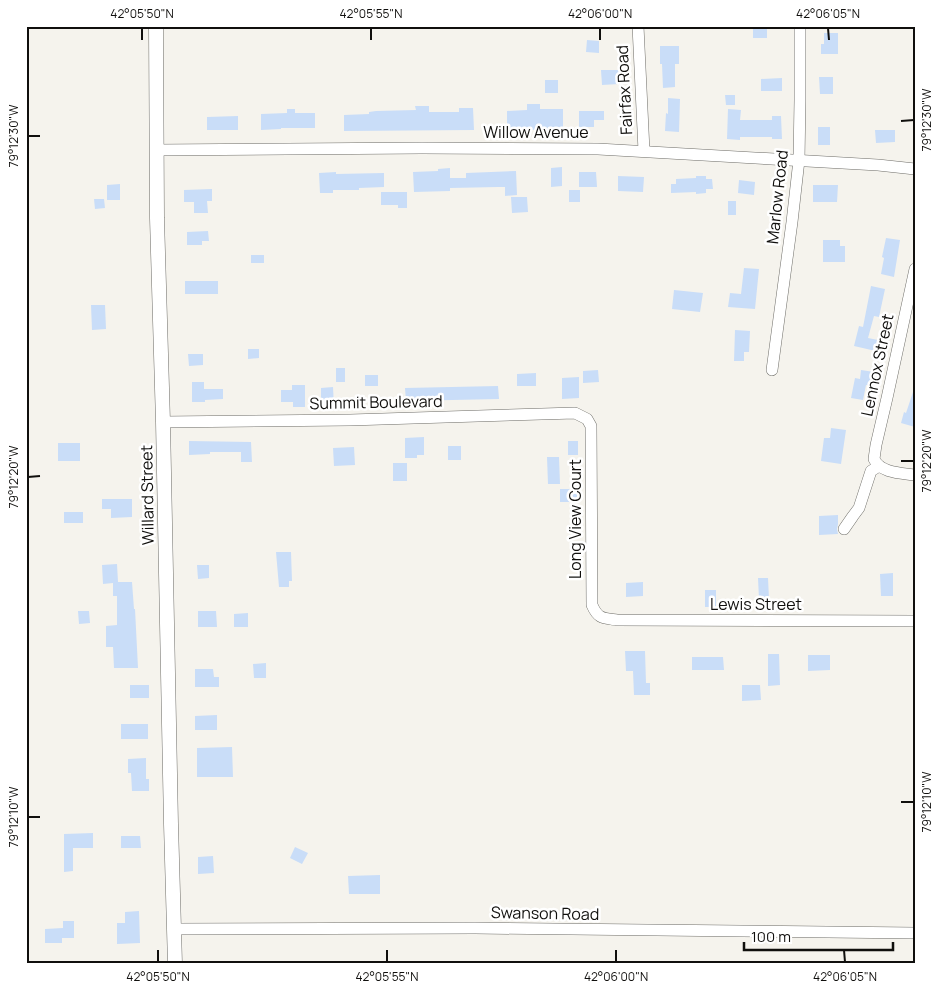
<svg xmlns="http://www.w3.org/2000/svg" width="941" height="990" font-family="Manrope,sans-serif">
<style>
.building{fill:#c9ddf8}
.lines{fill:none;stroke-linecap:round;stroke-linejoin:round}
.minor-casing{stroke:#6e6d68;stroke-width:12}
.tertiary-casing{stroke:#6e6d68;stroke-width:15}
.minor{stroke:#fff;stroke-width:11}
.tertiary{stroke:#fff;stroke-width:14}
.ticks{fill:none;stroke:#100f0d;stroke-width:2}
.labels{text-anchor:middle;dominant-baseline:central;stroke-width:5;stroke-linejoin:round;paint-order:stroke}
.street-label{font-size:16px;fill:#100f0d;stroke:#fff}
.neatline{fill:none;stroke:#100f0d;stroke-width:2}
.ticks-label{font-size:12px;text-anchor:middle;fill:#100f0d}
</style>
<rect width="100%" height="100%" fill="#f5f3ed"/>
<!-- building -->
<g class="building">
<rect x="753" y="26" width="14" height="12"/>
<polygon points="824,33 838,33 838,54 821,54 821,44 824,44"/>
<polygon points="587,40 599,41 599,53 586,52"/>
<polygon points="660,46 679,46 679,64 675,64 675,87 663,88 662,64 660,64"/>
<polygon points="601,70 619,70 619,84 602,85"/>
<polygon points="819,77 833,77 833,94 820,94"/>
<polygon points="782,78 782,91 761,91 761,79"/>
<rect x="545" y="80" width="13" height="13"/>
<polygon points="725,95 735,95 735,105 726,105"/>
<polygon points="668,98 680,99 679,132 665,131 666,113 668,114"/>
<polygon points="527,104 540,104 540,109 563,109 563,129 527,130 527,129 507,130 507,111 527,110"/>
<polygon points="415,106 429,106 429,112 459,112 459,108 473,108 474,130 344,131 344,115 369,114 369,112 376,111 416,110"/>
<polygon points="287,109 295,109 295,113 315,113 315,128 281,128 281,129 261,130 261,114 287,113"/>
<polygon points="728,109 741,110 740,120 772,120 772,116 781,116 782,139 772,139 772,137 740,137 740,140 727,139"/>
<polygon points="579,111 604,111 604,120 594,120 594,127 579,127"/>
<polygon points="238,116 238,130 207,130 207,117"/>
<rect x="818" y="127" width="12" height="18"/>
<polygon points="875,130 895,130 895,142 876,143"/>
<polygon points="562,167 562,186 551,187 551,168"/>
<polygon points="450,168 450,178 466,178 466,173 516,171 517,195 505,196 505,187 498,187 450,188 450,191 414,192 413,172 438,171 438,169"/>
<polygon points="336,172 336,174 384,173 384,187 359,188 359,190 333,190 333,193 320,193 319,173"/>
<polygon points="579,172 596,172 597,187 579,187"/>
<polygon points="618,176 644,177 643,192 618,191"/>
<polygon points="696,176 706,176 706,179 712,179 713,189 706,189 706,193 696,194 696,192 671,193 671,184 676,184 676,179 696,178"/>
<polygon points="739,180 755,182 754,195 738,193"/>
<polygon points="120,184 120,200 107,200 107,185"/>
<polygon points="813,185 838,185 837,202 813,202"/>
<polygon points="212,189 212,201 207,201 208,213 194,213 194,202 184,202 184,190"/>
<rect x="569" y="190" width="11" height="12"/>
<polygon points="381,192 407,192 407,208 398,208 398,205 381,205"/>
<polygon points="511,197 527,197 528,212 512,213"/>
<polygon points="94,199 104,199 105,208 95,209"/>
<rect x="728" y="201" width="8" height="14"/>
<polygon points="208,231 209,241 202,241 202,245 187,245 187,232"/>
<polygon points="886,238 900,240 894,277 881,274 884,258 882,257"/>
<polygon points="823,240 840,240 840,246 845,246 845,262 823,262"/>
<rect x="251" y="255" width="13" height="8"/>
<polygon points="744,268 759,269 755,309 728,307 730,293 741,294"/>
<rect x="185" y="281" width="33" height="13"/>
<polygon points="871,286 885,289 879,317 874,316 868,338 883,341 880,352 854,346 859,326 863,327"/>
<polygon points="674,290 703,293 700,312 672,309"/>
<polygon points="91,305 105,305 106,329 92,330"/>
<polygon points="735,330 750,331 749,352 744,352 744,361 734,361"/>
<polygon points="248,349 259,349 259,358 248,359"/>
<polygon points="188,354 203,354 203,365 189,366"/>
<rect x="336" y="368" width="9" height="14"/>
<polygon points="598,370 599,382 583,383 583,371"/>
<polygon points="861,370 874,372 871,386 866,385 863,400 851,398 855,378 860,379"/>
<polygon points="536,373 536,386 517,386 517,374"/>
<rect x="365" y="375" width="13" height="11"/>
<polygon points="579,377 579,398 562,399 562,378"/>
<polygon points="192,382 204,382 204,389 223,389 223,399 205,400 205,402 192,402"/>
<polygon points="292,385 305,385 305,407 293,407 293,402 281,402 281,390 292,390"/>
<polygon points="498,386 499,399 406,401 405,388"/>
<polygon points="333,387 334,407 321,407 321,388"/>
<polygon points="913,392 915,392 915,427 901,423 904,412 906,413"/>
<polygon points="831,428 846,430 841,464 821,461 824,438 830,438"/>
<polygon points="424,437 424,455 417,455 417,458 405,458 405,438"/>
<polygon points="189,441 251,442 252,462 241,462 241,452 210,452 210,454 189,455"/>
<rect x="568" y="441" width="10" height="14"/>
<rect x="58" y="443" width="22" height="18"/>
<rect x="448" y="446" width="13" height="14"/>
<polygon points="354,447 355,465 334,466 333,448"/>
<polygon points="547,457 559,457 560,484 548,484"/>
<rect x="393" y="463" width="14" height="18"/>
<rect x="560" y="489" width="17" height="13"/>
<polygon points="102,499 132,499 132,517 111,518 111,509 102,509"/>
<rect x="64" y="512" width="19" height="11"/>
<polygon points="838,515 838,524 837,529 838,534 819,535 819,516"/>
<polygon points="276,552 291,552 292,581 289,581 289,587 279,587"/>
<polygon points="117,564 118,582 132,582 134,609 135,609 138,668 114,668 113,647 106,647 106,626 117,625 117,596 113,596 113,583 103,584 102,565"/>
<polygon points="197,565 209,565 209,578 198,579"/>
<polygon points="893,573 893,596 881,596 880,574"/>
<polygon points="758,578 768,578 769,599 759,599"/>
<polygon points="643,582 643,596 626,597 626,583"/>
<rect x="705" y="590" width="11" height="17"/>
<polygon points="78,611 89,611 90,623 79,624"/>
<polygon points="198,611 216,611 217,627 198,627"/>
<polygon points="248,613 248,627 234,627 234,614"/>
<polygon points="625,651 645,651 646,683 650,683 650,695 634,695 633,671 626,671"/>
<polygon points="768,654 779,654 780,685 768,686"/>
<polygon points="808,655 830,655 830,670 808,671"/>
<polygon points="692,657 723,657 724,670 692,670"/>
<polygon points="266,663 266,678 254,678 253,664"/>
<polygon points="195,669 213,669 214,677 219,677 219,687 195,687"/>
<rect x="130" y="685" width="19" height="13"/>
<polygon points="742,685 760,685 761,700 742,701"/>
<polygon points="217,715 217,730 195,730 195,716"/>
<rect x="121" y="724" width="27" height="15"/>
<polygon points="232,747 233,777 197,777 197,748"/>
<polygon points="146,758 146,779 149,779 149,791 132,791 131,773 128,773 128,759"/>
<polygon points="93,833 93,848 73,848 73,871 64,872 64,834"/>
<polygon points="121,836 140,836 141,848 121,848"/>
<polygon points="295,847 308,853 302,864 290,858"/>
<polygon points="213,856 214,873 198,874 198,857"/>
<polygon points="380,875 380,894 349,894 348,876"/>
<polygon points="139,911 140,943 117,944 117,923 125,923 125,912"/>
<polygon points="63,921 74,921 74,938 62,938 62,943 45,943 45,929 63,928"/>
</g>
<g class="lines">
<!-- minor casing -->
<g class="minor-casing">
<g id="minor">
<polyline points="638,26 644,151"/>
<polyline points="156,150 422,148 598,149 878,165 915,169"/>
<path d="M915,269L887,398L876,445L874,459C880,473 901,473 915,475"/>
<polyline points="772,370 792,222 799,160 800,100 800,26"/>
<path d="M163,422L350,420L575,413L587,419L591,426L592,605C598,619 603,618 617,620L915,621"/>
<polyline points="844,529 853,516 859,508 871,471 879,466"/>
<polyline points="175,929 475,928 915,933"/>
</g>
</g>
<!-- tertiary casing -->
<g class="tertiary-casing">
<polyline id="tertiary" points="156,26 157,218 163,422 171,824 175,964"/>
</g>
<!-- minor -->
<use href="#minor" class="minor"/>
<!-- tertiary -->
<use href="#tertiary" class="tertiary"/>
</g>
<!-- ticks -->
<path class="ticks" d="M142,28V40M371,28V40M600,28V40M828,28L829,40M901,121L914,120M28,136H40M901,461H914M28,477L40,476M901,802H914M28,817H40M158,950V962M387,950V962M616,950V962M844,950L845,962"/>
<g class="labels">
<!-- street labels -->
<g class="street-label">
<text transform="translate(624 90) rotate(-93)">Fairfax Road</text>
<text x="536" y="132">Willow Avenue</text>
<text transform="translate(777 197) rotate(-84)">Marlow Road</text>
<text transform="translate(877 365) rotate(-78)">Lennox Street</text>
<text transform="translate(376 402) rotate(-1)">Summit Boulevard</text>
<text transform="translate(147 495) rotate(-91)">Willard Street</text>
<text transform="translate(575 519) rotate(-90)">Long View Court</text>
<text x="756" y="604">Lewis Street</text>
<text transform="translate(545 913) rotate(1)">Swanson Road</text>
</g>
</g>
<!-- border -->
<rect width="941" height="990" fill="none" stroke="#ffffff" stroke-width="55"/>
<!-- scale -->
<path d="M744 942v8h149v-8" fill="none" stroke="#100f0d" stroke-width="2.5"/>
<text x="751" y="942" font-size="15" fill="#100f0d" stroke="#ffffff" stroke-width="4" paint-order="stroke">100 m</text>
<rect x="28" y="28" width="886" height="934" class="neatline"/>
<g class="ticks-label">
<text x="142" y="18">42°05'50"N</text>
<text x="371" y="18">42°05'55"N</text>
<text x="600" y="18">42°06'00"N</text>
<text x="828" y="18">42°06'05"N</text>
<text transform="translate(927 120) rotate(-90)" y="4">79°12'30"W</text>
<text transform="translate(14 136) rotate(-90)" y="4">79°12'30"W</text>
<text transform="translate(927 461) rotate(-90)" y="4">79°12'20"W</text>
<text transform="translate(14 477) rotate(-90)" y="4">79°12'20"W</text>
<text transform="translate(927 802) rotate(-90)" y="4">79°12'10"W</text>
<text transform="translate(14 817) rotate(-90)" y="4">79°12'10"W</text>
<text x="158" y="981">42°05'50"N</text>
<text x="387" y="981">42°05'55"N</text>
<text x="616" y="981">42°06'00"N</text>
<text x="845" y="981">42°06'05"N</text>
</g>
</svg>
